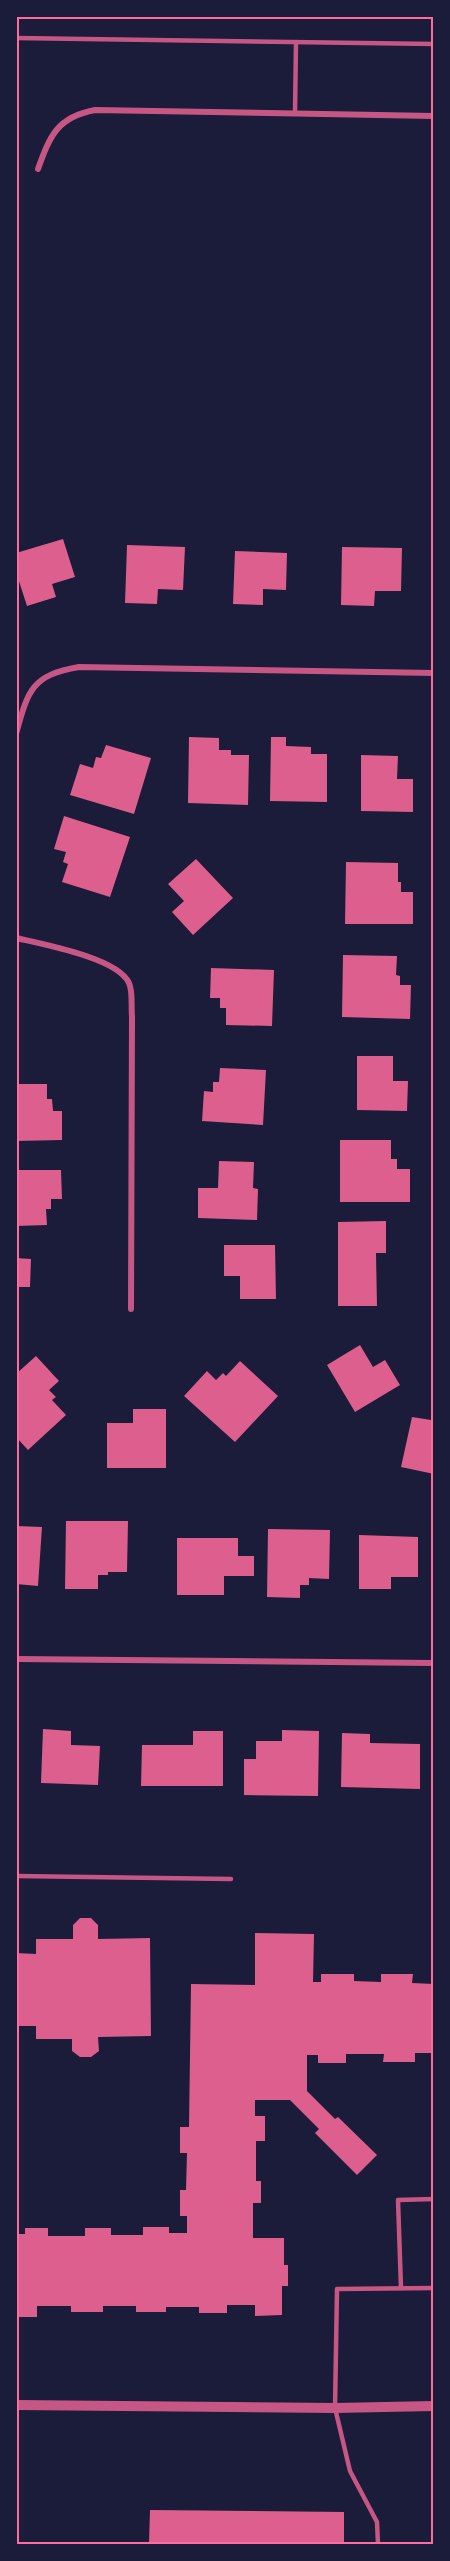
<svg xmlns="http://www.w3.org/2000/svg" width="450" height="2561" font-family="Arial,sans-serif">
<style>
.building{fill:#dd5f8e}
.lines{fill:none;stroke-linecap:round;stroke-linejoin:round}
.service{stroke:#c65784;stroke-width:4.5}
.minor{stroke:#c65784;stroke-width:6}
.tertiary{stroke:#c65784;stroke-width:10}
.neatline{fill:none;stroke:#ff6b9d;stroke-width:2}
</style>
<rect width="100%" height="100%" fill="#1b1b3a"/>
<!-- building -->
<g class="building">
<polygon points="63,539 75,577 52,584 56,597 27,606 16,572 16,553"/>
<polygon points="127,545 185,547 183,590 158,589 157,604 125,603"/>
<polygon points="342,547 402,548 401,591 375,591 374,606 341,605"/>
<polygon points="235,551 287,553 286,590 263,589 263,605 233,604"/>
<polygon points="189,737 219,738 219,750 231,750 231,755 249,755 248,805 188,803"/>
<polygon points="271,737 286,737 286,746 311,747 311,754 327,754 327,802 270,801"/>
<polygon points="106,745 151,758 134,814 70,795 80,764 93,768 96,757 101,758"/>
<polygon points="361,755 398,756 397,779 413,779 413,812 361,811"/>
<polygon points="64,816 130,837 110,897 62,882 68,864 63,862 66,852 54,849"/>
<polygon points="196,859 233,898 193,935 172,912 184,901 168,884"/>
<polygon points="346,862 398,863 398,882 401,882 401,892 413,892 413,924 345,924"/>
<polygon points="343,955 397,956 396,975 400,976 400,985 411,985 410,1019 342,1017"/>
<polygon points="211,968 274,970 272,1026 226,1025 226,1008 220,1008 220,998 210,998"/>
<polygon points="357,1056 393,1056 393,1081 408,1081 407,1111 357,1110"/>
<polygon points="220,1068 266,1070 263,1125 202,1121 204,1091 213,1092 213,1082 219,1082"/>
<polygon points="16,1084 47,1084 47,1099 52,1099 53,1111 62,1111 62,1140 16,1141"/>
<polygon points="340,1140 391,1140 391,1159 397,1159 397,1169 410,1169 410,1202 340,1202"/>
<polygon points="219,1161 254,1162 253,1188 258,1189 257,1220 198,1218 198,1188 218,1188"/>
<polygon points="16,1170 61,1170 62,1199 51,1199 51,1209 46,1209 47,1225 16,1226"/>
<polygon points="386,1221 386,1253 376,1253 377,1306 338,1306 338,1222"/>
<polygon points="224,1245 275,1245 276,1299 240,1299 240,1276 224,1276"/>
<polygon points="16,1258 31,1259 30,1287 16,1287"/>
<polygon points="360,1345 373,1367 385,1360 400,1385 355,1412 327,1365"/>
<polygon points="36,1356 59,1381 49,1390 56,1397 52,1400 66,1415 28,1450 16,1437 16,1374"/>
<polygon points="240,1361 278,1396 235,1442 184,1396 207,1371 216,1380 223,1373 226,1376"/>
<polygon points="133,1409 166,1409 166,1468 107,1468 107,1423 133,1423"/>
<polygon points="412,1417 431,1420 431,1417 434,1417 434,1474 401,1467"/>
<polygon points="66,1521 128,1521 127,1572 108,1572 108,1575 98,1575 98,1589 65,1589"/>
<polygon points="16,1526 42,1527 38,1586 16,1584"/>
<polygon points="268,1529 330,1530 329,1579 309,1578 309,1585 300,1585 300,1598 267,1597"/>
<polygon points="359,1535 418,1537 418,1577 391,1577 391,1589 359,1589"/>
<polygon points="177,1538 238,1538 238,1556 254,1556 254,1576 224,1576 224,1595 177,1595"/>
<polygon points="43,1729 71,1731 71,1745 100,1746 98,1785 41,1783"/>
<polygon points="282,1730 319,1731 318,1796 244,1795 244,1759 256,1759 256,1741 282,1741"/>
<polygon points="193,1731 223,1731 223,1786 141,1786 142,1745 193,1745"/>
<polygon points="342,1733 370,1734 370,1743 420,1744 420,1789 341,1787"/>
<polygon points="80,1918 91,1918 98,1925 98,1939 150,1938 151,2036 98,2037 99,2051 91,2057 80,2057 72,2051 72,2039 36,2039 36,2026 16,2026 16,1953 36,1954 36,1939 73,1939 73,1925"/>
<polygon points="255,1933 314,1934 313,1982 321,1982 321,1974 354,1974 354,1981 381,1982 381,1974 413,1974 412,1983 434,1984 434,2053 415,2053 415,2062 383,2062 384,2054 346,2054 346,2063 318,2063 318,2055 307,2055 307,2091 335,2119 338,2117 377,2155 357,2175 315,2133 319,2129 290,2100 255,2100 255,2116 265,2116 265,2141 256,2141 256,2181 261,2181 261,2203 253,2203 253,2238 284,2238 284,2265 288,2265 288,2286 282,2286 282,2315 255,2316 255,2305 227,2305 227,2313 199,2313 199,2307 166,2307 166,2312 136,2312 136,2306 103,2306 103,2312 71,2312 71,2306 37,2306 37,2317 16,2317 16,2234 25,2234 25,2228 48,2228 48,2236 85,2236 85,2228 111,2228 111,2235 143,2235 143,2227 169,2227 169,2233 187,2233 187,2216 180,2216 180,2190 186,2190 187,2153 180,2153 180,2127 189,2127 191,1984 255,1985"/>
<rect x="431" y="2506" width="3" height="38"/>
<polygon points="150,2510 344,2512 344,2544 149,2544"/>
</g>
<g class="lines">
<!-- service -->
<g class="service">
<polyline points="16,38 434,44"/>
<polyline points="295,113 296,42"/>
<polyline points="16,1876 231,1879"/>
<polyline points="401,2288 398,2200 434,2199"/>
<polyline points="378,2544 377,2522 350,2471 335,2408 337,2289 434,2288"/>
</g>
<!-- minor -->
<g class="minor">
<path d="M38,169C50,136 57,117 95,110L434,116"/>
<path d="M16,734C28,690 32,675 79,667L434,673"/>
<path d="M16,938C42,944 118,958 129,983C133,991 131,1007 132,1016L131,1309"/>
<polyline points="16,1659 434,1663"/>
</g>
<!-- tertiary -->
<polyline class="tertiary" points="16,2405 335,2408 434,2406"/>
</g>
<!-- border -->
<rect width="450" height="2561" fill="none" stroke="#1b1b3a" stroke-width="36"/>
<rect x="18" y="18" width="414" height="2525" class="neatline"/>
</svg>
